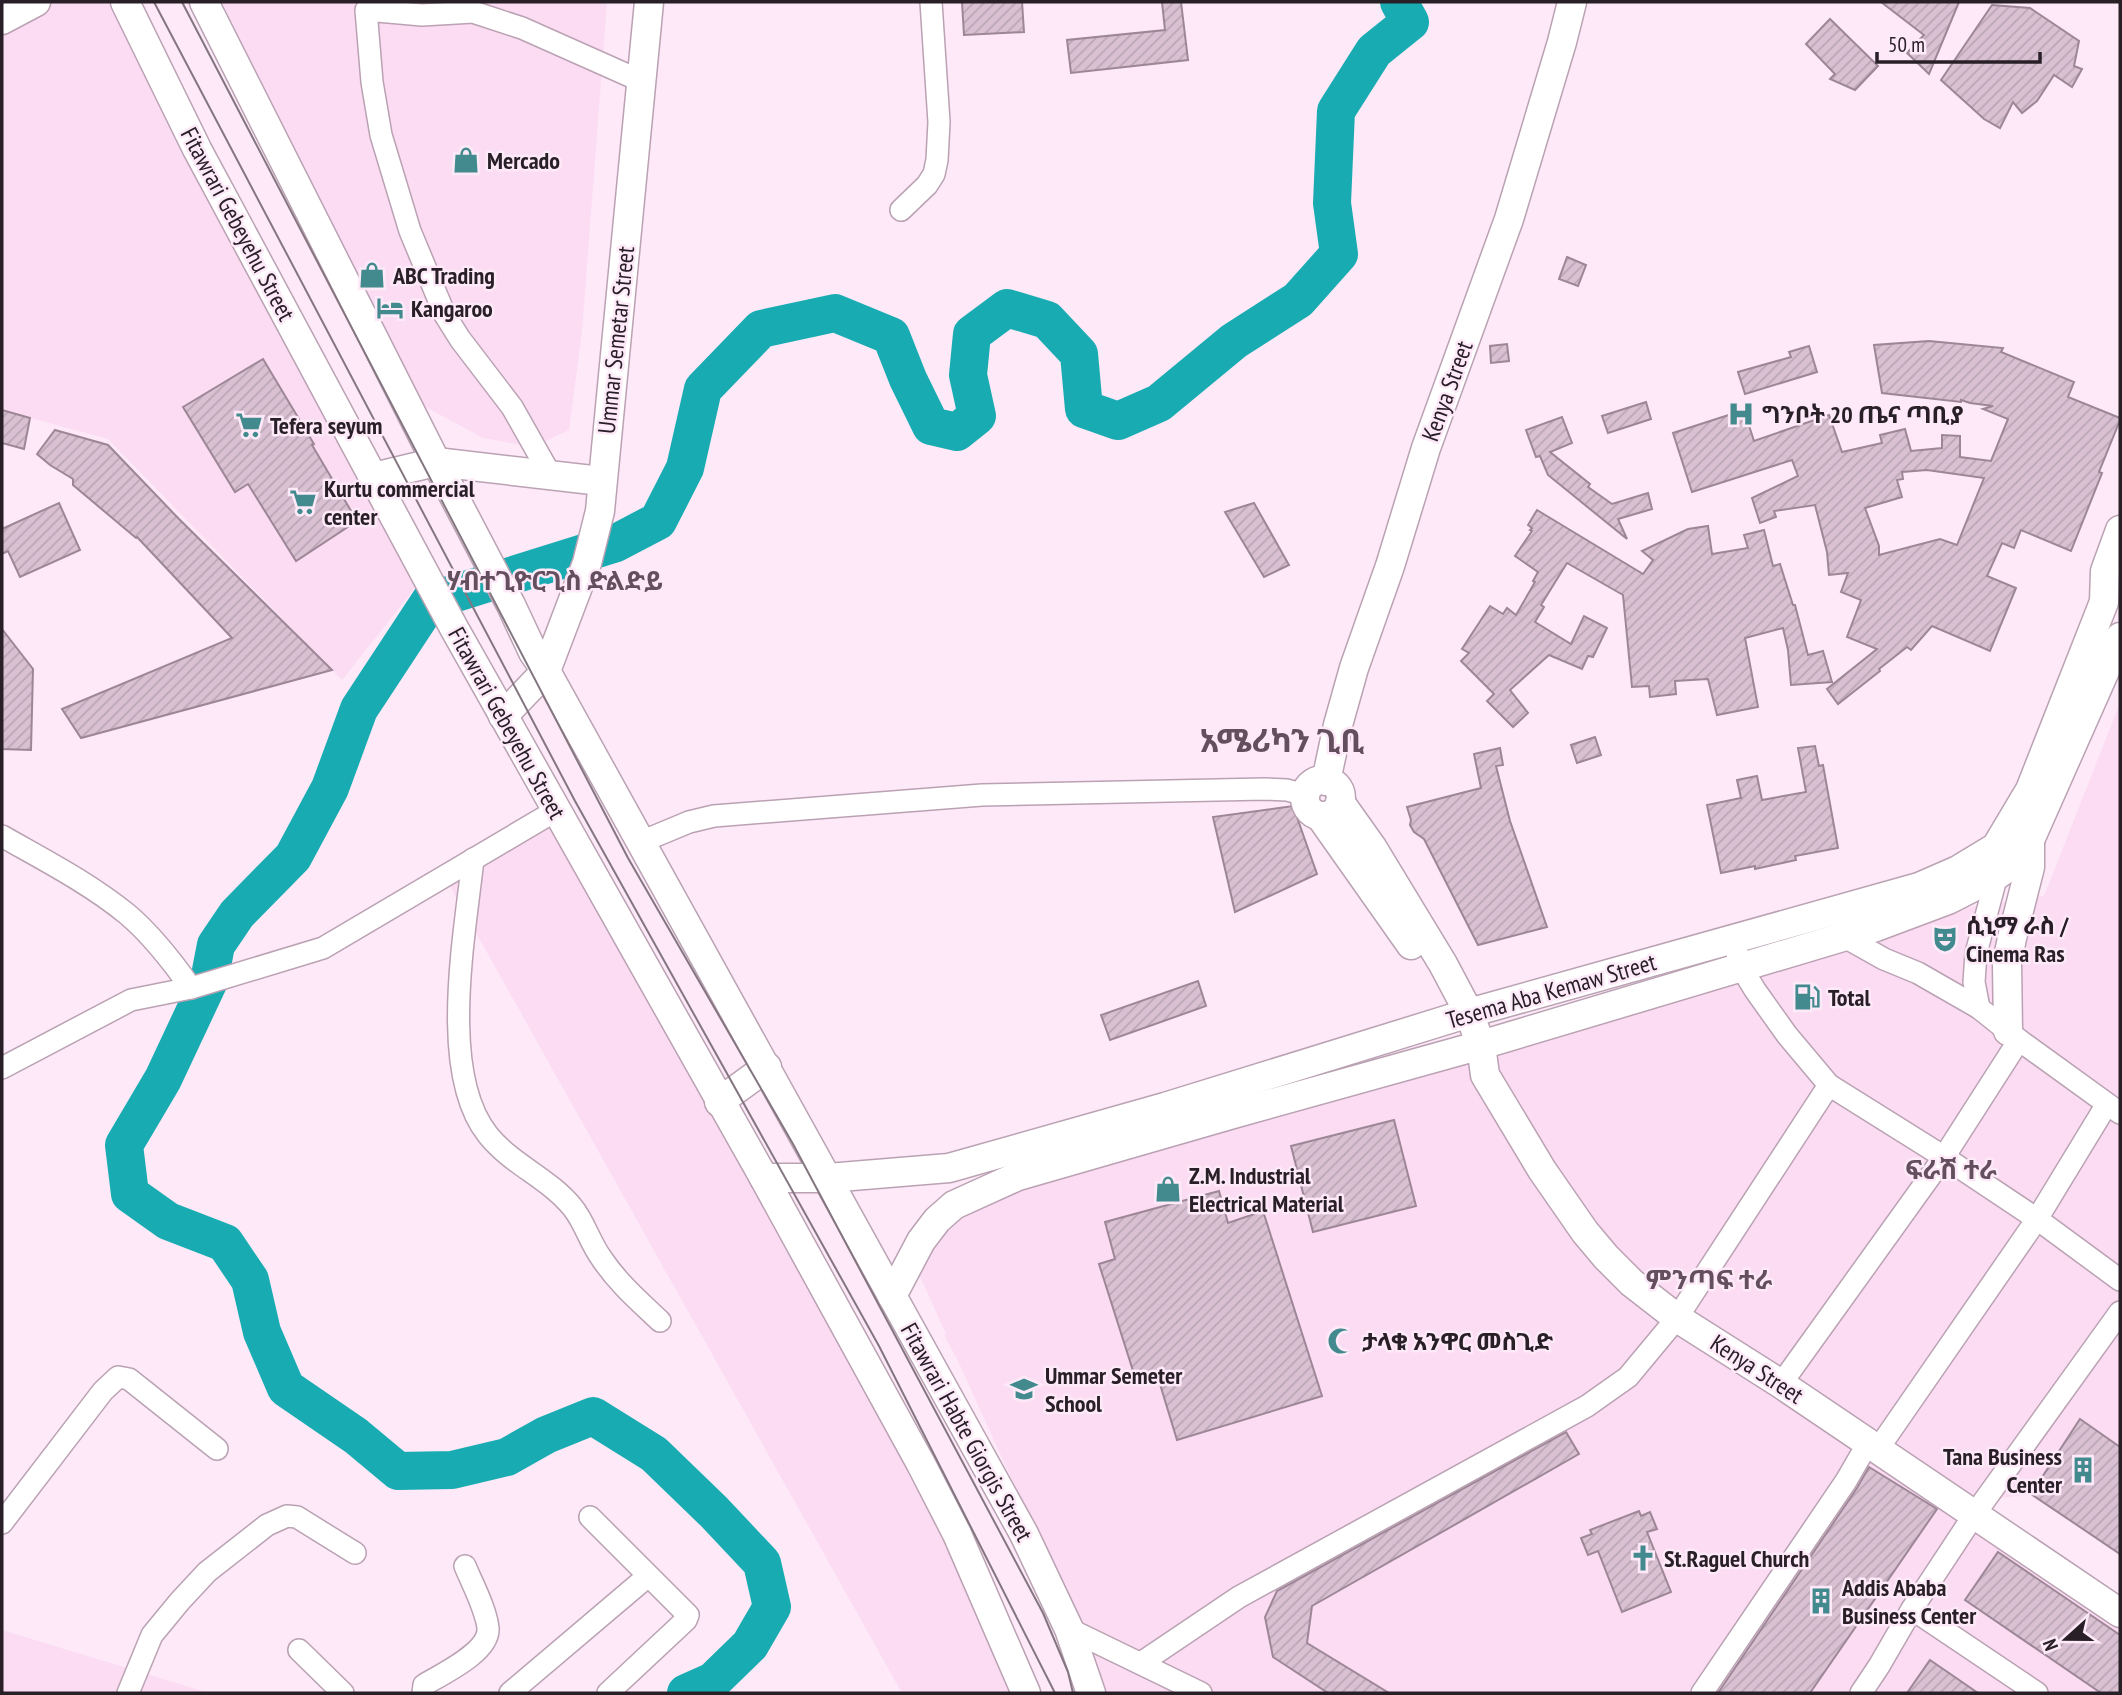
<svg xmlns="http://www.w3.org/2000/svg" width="2122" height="1695" font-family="'PT Sans Narrow','Noto Sans Ethiopic',sans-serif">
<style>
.built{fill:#fbdcf3}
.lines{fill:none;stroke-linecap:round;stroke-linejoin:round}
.river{stroke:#18acb2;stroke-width:38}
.building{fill:url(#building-hatch);stroke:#9d8797;stroke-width:2;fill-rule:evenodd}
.minor-casing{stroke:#baa2b3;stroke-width:24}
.major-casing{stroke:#baa2b3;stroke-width:31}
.minor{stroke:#fff;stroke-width:21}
.major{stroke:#fff;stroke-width:28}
.tram{stroke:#847680;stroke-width:2}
.labels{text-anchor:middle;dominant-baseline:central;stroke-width:5;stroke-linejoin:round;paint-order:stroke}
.poi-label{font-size:24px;font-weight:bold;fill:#292027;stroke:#fde9f8;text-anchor:start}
.street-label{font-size:24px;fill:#292027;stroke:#fde9f8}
.neighbourhood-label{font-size:26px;font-weight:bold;fill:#644f5e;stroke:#fde9f8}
.district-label{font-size:32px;font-weight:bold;fill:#644f5e;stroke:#fde9f8}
</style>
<defs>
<pattern id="building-hatch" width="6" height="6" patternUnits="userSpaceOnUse" patternTransform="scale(1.75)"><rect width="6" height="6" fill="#d9c1d3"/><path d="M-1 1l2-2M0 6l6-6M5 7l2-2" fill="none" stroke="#baa6b5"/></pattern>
</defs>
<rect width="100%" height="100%" fill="#fde9f8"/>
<!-- built -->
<g class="built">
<polygon points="15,2 108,2 370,479 426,574 342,680 108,439 2,410 2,17"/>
<polygon points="222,2 607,2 582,331 569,430 533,447 483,438 424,406 268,99"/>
<polygon points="2120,703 2120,1554 2031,1494 1968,1502 2120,1606 2120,1693 1106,1693 1104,1683 958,1361 944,1335 946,1334 919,1274 955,1207 1952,910 2044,896"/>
<polygon points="552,819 784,1222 1023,1693 902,1693 447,881"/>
<polygon points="2,1630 209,1693 2,1693"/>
</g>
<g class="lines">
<!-- river -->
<polyline class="river" points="686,1693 713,1681 750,1645 772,1607 762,1563 714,1512 654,1454 593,1416 546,1435 507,1457 452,1470 398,1471 356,1436 286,1388 262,1332 250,1280 225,1243 168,1221 130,1194 124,1145 163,1079 209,981 216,945 237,914 293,857 330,788 359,709 430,601 616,543 658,521 685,468 703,389 761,329 835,313 891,336 908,379 931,426 957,432 977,416 968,375 972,334 1007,308 1047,320 1079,354 1084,409 1118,421 1159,403 1234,341 1298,300 1339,254 1332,203 1336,111 1374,51 1410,22 1399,2"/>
</g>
<!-- building -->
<g class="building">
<polygon points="962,2 1022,2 1024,32 964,35"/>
<polygon points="1162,2 1181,2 1188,60 1071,73 1067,40 1165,30"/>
<polygon points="1881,2 1959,2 1929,74 1907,53 1924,35"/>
<polygon points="1992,5 2030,8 2079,41 2074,66 2082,69 2072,87 2054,75 2037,101 2022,113 2013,102 2000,128 1984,119 1941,80"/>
<polygon points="1830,19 1878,66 1855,90 1830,79 1835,74 1806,44"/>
<polygon points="1567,257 1586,265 1578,286 1559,279"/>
<path d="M1929,341L2003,348L2001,352L2074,382L2068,397L2120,418V420L2099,472L2102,473L2071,551L2021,530L2014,548L2002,543L1987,576L2016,588L1990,651L1932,626L1911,650L1907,647L1879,669L1880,671L1838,704L1827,689L1877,649L1847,637L1861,600L1841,592L1848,573L1829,575L1827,552L1815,505L1774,511L1776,517L1760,523L1752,498L1798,476L1792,460L1692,492L1673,433L1744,410L1754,441L1829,415L1842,452L1882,443L1880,435L1905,429L1911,451L1942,448V435L1960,436V457L1991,461L2008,419L1983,409L1993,406L1970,403L1961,400V402L1882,393L1874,345ZM1927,470L1984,478L1957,545L1940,539L1879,555V546L1865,508L1902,497L1897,480L1903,479L1902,472Z"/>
<polygon points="1507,344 1509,361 1491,363 1490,346"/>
<polygon points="1809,346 1817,372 1745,394 1738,372 1791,357 1789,352"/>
<polygon points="263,359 314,444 312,445 357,521 296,561 248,484 235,492 183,407"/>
<polygon points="1646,402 1651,419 1608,433 1602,416"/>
<polygon points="2,410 30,418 24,449 2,443"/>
<polygon points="1562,417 1572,443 1550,452 1590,484 1588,487 1612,504 1648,493 1652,509 1618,519 1627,539 1548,475 1540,456 1536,457 1526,430"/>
<polygon points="55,430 108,445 179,519 332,670 81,738 62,709 232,638 137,537 136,538 73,485 73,479 50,465 37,454"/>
<polygon points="59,503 80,550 20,577 8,551 2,554 2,529"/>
<polygon points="1254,503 1289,565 1264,577 1225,512"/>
<polygon points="1537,510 1643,574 1653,560 1642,551 1688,529 1708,526 1712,554 1748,548 1744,535 1764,530 1773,566 1780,564 1793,605 1795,605 1808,655 1823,651 1832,682 1791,685 1788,650 1783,628 1745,638 1758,707 1717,715 1708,679 1675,681 1676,694 1650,697 1649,686 1632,687 1623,595 1567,563 1541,605 1544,607 1535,622 1571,644 1584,616 1607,628 1593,657 1588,656 1582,669 1549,655 1510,690 1528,713 1513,727 1487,701 1494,694 1461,661 1469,653 1462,649 1490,606 1503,614 1507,608 1516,615 1535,582 1533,581 1538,572 1515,556 1532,531 1530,530 1532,528 1528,525"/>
<polygon points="2,629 33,669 31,750 2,749"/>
<polygon points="1595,737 1601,755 1577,763 1571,745"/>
<polygon points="1815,746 1819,766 1823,765 1838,848 1795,856 1796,860 1755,869 1755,866 1721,873 1707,805 1741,798 1737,780 1757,776 1762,800 1806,792 1798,748"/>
<polygon points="1500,748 1503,765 1496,766 1510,821 1547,927 1478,945 1424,839 1414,832 1410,825 1411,820 1407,807 1481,788 1474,754"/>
<polygon points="1293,806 1317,874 1235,912 1213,817"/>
<polygon points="1198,981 1206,1006 1110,1040 1101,1015"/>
<polygon points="1394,1120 1416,1206 1313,1232 1291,1146"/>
<polygon points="1219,1191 1228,1223 1263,1211 1322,1396 1177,1440 1156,1371 1135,1377 1099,1264 1115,1259 1105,1222"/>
<polygon points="2080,1419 2120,1447 2120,1554 2031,1494"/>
<polygon points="1566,1432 1579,1454 1312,1606 1307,1643 1389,1693 1328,1693 1273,1657 1265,1617 1277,1591"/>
<polygon points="1869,1467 1937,1509 1810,1693 1718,1693 1857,1488"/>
<polygon points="1639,1511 1641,1516 1650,1512 1657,1529 1647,1532 1671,1592 1622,1612 1598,1551 1588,1555 1581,1538 1592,1534 1590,1530"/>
<polygon points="1998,1552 2120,1635 2120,1693 2101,1693 1965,1600"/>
<polygon points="1930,1660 1978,1693 1907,1693"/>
</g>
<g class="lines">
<!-- minor casing -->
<g class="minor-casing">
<g id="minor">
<polyline points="901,210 927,185 934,174 937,160 939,122 931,2"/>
<polyline points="551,476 512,407 460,339 445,315 410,231 381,135 372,82 366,10 422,15 473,12 522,28 641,81"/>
<path d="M2,836C44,860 89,883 127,914C152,935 172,961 191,988"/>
<polyline points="641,842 689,822 714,816 982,795 1264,789 1287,790 1305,795"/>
<path d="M473,859C465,934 438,1073 488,1135C512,1165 549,1178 573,1208C585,1223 590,1243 602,1259C618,1283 639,1301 660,1321"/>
<polyline points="1843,936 1884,959 1918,973 1979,1008 2019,1040 2120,1113"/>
<polyline points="1737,953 1741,967 1755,990 1787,1035 1829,1085 1944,1157 2037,1219 2120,1280"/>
<polyline points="1979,1008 1974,982 1976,953 1997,875"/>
<polyline points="2,1068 131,1000 191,988 323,948 555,811"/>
<polyline points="1781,1384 1944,1157 2019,1040"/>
<polyline points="1878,1449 2037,1219 2107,1104"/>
<polyline points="590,1517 688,1615 686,1620 608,1693"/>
<polyline points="2,1523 103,1391 118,1377 129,1379 217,1449"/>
<polyline points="1912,1609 2037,1693"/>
<polyline points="1069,1629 1201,1693"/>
<polyline points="299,1650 343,1693"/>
<polyline points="1141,1663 1239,1597 1587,1406 1628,1377 1677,1318 1829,1085"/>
<polyline points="128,1693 152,1635 180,1601 207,1572 267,1525 287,1516 297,1517 355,1553"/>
<path d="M423,1693L424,1685C442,1674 490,1652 488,1628C486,1609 472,1583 465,1566"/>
<polyline points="510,1693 648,1576"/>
<polyline points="1702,1693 1846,1481 1868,1443"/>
<polyline points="1861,1693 1879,1666 1912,1609 1974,1515 2120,1312"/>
</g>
</g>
<!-- major casing -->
<g class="major-casing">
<g id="major">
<polyline points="125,2 197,149 454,628 764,1178 921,1464 957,1534 1026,1693"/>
<polyline points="204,2 436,462 511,605 533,652 546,671 1024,1534 1069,1629 1091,1693"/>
<polyline points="2,20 36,2"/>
<polyline points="373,477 436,462 601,481"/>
<polyline points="503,716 546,671 587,563 600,511 649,2"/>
<circle cx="1323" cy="798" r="18"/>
<polyline points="1326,781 1338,725 1354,668 1390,566 1426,448 1509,219 1562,42 1572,2"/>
<polyline points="1340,802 1372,847 1443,964 1469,1013 1481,1045 1485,1075 1542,1170 1585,1232 1606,1257 1632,1283 1677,1318 1781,1384 2120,1613"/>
<polyline points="1320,816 1411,945"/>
<polyline points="2008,1031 2007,963 2012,938 2030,867 2030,840"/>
<polyline points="719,1102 767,1067"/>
<polyline points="764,1178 828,1178 949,1168 1165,1107 1469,1013 1919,887 1958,870 1996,847 2030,790 2104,602 2105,571 2120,530"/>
<polyline points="892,1296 921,1241 937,1220 954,1205 1018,1176 1233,1114 1481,1045 1876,927 1948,900 1997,875 2010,866 2030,840 2120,637"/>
</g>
</g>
<!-- minor -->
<use href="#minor" class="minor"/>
<!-- major -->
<use href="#major" class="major"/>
<!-- tram -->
<g class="tram">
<polyline points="154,2 575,801 879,1346 1055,1693"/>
<polyline points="182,2 628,858 793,1144 1043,1613 1068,1672 1073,1693"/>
</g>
</g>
<!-- icons -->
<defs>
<g id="shop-bare" transform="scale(2.1)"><path d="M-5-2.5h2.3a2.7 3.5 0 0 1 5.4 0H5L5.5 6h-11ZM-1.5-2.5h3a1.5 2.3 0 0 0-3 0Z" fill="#428a8e" stroke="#fde9f8" stroke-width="2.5" paint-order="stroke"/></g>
<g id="hotel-bare" transform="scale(2.1)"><path d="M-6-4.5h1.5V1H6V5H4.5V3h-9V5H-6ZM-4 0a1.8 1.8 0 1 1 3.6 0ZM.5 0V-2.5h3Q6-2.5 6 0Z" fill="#428a8e" stroke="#fde9f8" stroke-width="2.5" paint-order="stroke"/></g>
<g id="hospital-bare" transform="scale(2.1)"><path d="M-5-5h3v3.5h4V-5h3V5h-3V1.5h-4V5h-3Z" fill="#428a8e" stroke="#fde9f8" stroke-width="2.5" paint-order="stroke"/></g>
<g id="supermarket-bare" transform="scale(2.1)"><path d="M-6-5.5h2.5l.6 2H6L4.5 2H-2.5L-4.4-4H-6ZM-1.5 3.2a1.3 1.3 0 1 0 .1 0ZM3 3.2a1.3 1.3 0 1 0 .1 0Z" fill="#428a8e" stroke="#fde9f8" stroke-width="2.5" paint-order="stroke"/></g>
<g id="theatre-bare" transform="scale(2.1)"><path d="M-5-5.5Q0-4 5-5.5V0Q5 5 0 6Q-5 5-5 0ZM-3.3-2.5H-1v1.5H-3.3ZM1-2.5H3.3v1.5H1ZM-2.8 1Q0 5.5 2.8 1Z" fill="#428a8e" stroke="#fde9f8" stroke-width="2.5" paint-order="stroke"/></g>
<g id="fuel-bare" transform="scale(2.1)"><path d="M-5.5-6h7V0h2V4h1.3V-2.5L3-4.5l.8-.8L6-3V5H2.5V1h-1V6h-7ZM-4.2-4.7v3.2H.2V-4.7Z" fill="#428a8e" stroke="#fde9f8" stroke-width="2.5" paint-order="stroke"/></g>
<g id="mosque-bare" transform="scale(2.1)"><path d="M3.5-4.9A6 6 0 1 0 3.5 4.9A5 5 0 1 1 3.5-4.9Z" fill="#428a8e" stroke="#fde9f8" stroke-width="2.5" paint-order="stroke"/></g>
<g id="school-bare" transform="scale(2.1)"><path d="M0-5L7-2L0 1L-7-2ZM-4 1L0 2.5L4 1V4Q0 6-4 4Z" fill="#428a8e" stroke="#fde9f8" stroke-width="2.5" paint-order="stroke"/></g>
<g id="building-bare" transform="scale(2.1)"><path d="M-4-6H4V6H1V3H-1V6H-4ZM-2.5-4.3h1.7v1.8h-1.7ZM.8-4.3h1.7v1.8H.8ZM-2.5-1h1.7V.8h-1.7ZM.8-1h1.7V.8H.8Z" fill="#428a8e" stroke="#fde9f8" stroke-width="2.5" paint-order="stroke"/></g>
<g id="church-bare" transform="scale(2.1)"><path d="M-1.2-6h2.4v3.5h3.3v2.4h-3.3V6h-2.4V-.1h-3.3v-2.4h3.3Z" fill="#428a8e" stroke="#fde9f8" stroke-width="2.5" paint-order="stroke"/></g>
</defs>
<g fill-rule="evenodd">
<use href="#shop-bare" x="466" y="160"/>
<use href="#shop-bare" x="372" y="275"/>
<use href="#hotel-bare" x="390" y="308"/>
<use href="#hospital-bare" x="1741" y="414"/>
<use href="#supermarket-bare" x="249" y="425"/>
<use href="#supermarket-bare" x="303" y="502"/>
<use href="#theatre-bare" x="1945" y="939"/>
<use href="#fuel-bare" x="1807" y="997"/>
<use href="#shop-bare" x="1168" y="1189"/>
<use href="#mosque-bare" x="1341" y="1341"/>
<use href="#school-bare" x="1024" y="1389"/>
<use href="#building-bare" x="2083" y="1470"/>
<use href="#church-bare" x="1643" y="1558"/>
<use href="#building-bare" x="1821" y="1601"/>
</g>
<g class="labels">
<!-- poi labels -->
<g class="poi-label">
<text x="487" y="160">Mercado</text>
<text x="393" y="275">ABC Trading</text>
<text x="411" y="308">Kangaroo</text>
<text x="1762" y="414">ግንቦት 20 ጤና ጣቢያ</text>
<text x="270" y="425">Tefera seyum</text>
<text x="324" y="488">Kurtu commercial<tspan x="324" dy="28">center</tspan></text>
<text x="1966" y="925">ሲኒማ ራስ /<tspan x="1966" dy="28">Cinema Ras</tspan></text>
<text x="1828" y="997">Total</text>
<text x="1189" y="1175">Z.M. Industrial<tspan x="1189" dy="28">Electrical Material</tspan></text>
<text x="1362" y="1341">ታላቁ አንዋር መስጊድ</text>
<text x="1045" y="1375">Ummar Semeter<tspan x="1045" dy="28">School</tspan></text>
<text x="2062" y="1456" text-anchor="end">Tana Business<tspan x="2062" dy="28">Center</tspan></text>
<text x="1664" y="1558">St.Raguel Church</text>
<text x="1842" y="1587">Addis Ababa<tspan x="1842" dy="28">Business Center</tspan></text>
</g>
<!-- street labels -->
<g class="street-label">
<text transform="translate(238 224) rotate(62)">Fitawrari Gebeyehu Street</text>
<text transform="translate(616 340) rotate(-84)">Ummar Semetar Street</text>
<text transform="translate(1447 391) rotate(-70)">Kenya Street</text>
<text transform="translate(507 723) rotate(61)">Fitawrari Gebeyehu Street</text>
<text transform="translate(1551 991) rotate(-16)">Tesema Aba Kemaw Street</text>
<text transform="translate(1757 1369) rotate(33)">Kenya Street</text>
<text transform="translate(967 1432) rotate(61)">Fitawrari Habte Giorgis Street</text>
</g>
<!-- neighbourhood labels -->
<g class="neighbourhood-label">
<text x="555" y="580">ሃብተጊዮርጊስ ድልድይ</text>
<text x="1951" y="1169">ፍራሽ ተራ</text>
<text x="1709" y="1279">ምንጣፍ ተራ</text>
</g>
<!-- district labels -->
<g class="district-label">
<text x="1282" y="740">አሜሪካን ጊቢ</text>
</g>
</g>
<!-- border -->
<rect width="2122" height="1695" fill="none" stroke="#292027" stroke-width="7"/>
<!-- north arrow -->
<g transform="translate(2066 1639) rotate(249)" stroke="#fde9f8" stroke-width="5" paint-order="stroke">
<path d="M0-5L12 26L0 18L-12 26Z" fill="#292027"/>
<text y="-10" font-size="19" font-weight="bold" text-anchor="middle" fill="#292027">N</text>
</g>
<!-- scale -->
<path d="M1877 52v10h163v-10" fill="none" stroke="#292027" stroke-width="3.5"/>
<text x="1888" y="52" font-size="21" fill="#292027" stroke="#fde9f8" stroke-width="5" paint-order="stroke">50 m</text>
</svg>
